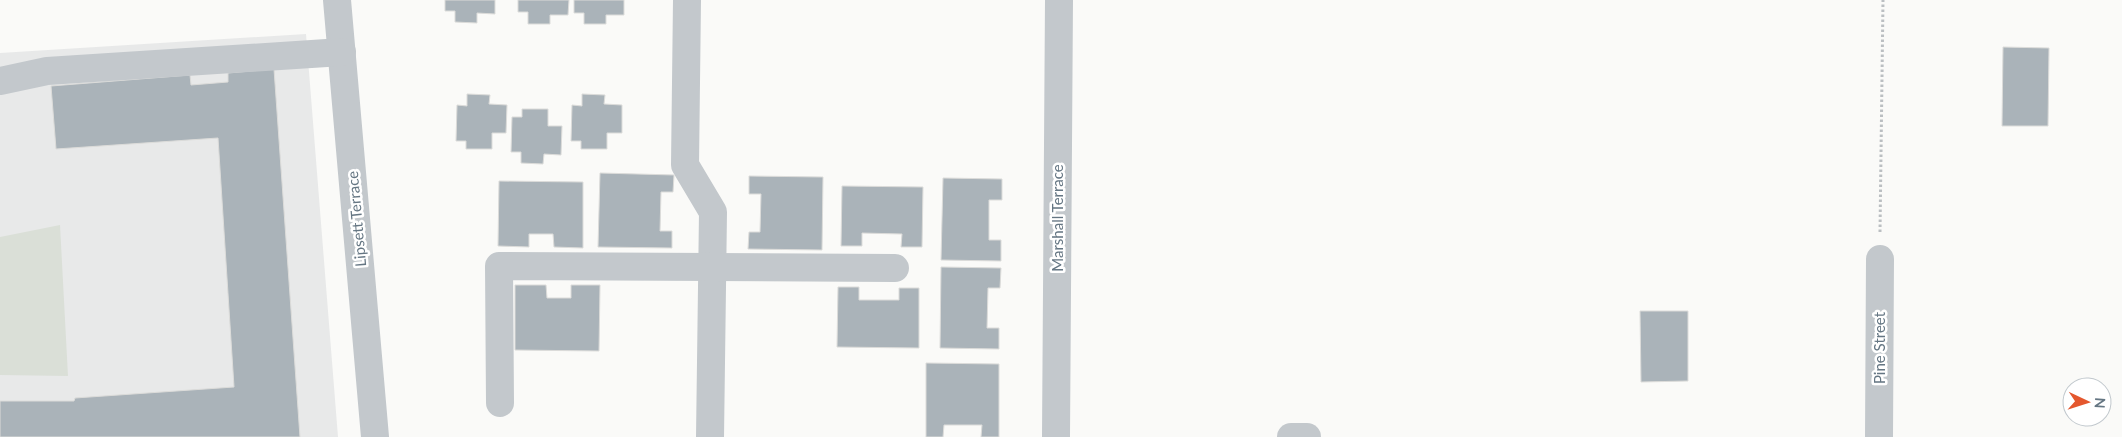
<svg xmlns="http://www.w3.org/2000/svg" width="2122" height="437" font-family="Lato,sans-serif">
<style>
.built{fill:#e8e9e9}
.green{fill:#dadfd7}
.building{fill:#aab3b9;stroke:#dcdcda}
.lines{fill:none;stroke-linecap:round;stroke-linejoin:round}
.path{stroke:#bbbfc2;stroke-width:3;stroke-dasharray:2.5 2.5;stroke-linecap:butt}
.minor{stroke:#c3c8cc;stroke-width:28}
.labels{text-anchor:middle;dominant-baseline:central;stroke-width:5;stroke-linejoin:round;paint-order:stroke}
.street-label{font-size:15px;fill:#657683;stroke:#fff}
</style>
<rect width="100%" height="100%" fill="#fafaf8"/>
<!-- built -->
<polygon class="built" points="306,34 338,437 0,437 0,53"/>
<!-- green -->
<polygon class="green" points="60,225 68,376 0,375 0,237"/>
<!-- building -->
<g class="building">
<polygon points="445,0 495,0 495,14 477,13 477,23 455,22 455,11 445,11"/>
<polygon points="518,0 569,0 568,15 550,15 550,24 528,24 528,12 518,12"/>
<polygon points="574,0 624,0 624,15 606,15 606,24 584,24 584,13 574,13"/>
<polygon points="2003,47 2049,48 2048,126 2002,126"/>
<polygon points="274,69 300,437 0,437 0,401 74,401 75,398 234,387 218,138 56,149 51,86 190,75 191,85 228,82 228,73"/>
<polygon points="467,94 490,95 489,104 507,105 506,133 492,133 492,149 466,149 466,141 456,141 457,105 467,106"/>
<polygon points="582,94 605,95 604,104 622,105 622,133 607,133 607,149 581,149 581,141 571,141 572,105 582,106"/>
<polygon points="522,109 548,109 548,126 562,126 561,155 544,154 543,164 521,163 521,152 511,152 512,117 522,117"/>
<polygon points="600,173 674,175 673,192 661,192 660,231 672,231 672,248 598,247"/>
<polygon points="749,176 823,177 822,250 748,249 749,232 760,232 761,194 749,194"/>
<polygon points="943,178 1002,179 1002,200 989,200 989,240 1001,240 1001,261 941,260"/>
<polygon points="499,181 583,182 583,248 554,247 553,234 529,234 529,247 498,246"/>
<polygon points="842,186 923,187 922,247 901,247 902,234 862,233 862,246 841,246"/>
<polygon points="941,267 1001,268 1000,288 988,288 987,328 999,328 999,349 940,348"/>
<polygon points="515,285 546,285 547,298 571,298 571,285 600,285 599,351 515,350"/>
<polygon points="838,287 859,287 859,300 899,300 899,288 919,288 919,348 837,347"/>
<polygon points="1640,311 1688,311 1688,381 1641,382"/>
<polygon points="926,363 999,364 999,437 981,437 982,425 944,425 943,437 926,437"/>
</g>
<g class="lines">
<!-- path -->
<polyline class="path" points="1880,232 1883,0"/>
<!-- minor -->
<g class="minor">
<polyline points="337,0 375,437"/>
<polyline points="687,0 685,165 713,212 710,437"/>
<polyline points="0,81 47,71 342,52"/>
<polyline points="500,403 499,266 895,268"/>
<polyline points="1056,437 1059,0"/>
<polyline points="1291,437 1307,437"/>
<polyline points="1879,437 1880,259"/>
</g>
</g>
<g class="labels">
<!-- street labels -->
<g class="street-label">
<text transform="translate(1057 218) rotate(-90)">Marshall Terrace</text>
<text transform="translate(356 219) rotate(-95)">Lipsett Terrace</text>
<text transform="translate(1879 348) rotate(-90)">Pine Street</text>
</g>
</g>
<!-- north arrow -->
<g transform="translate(2087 402) rotate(94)"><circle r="24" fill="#ffffff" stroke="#c1c8cd"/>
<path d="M0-4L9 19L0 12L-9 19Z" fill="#e4572e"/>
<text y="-8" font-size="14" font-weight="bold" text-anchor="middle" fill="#657683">N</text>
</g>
</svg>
